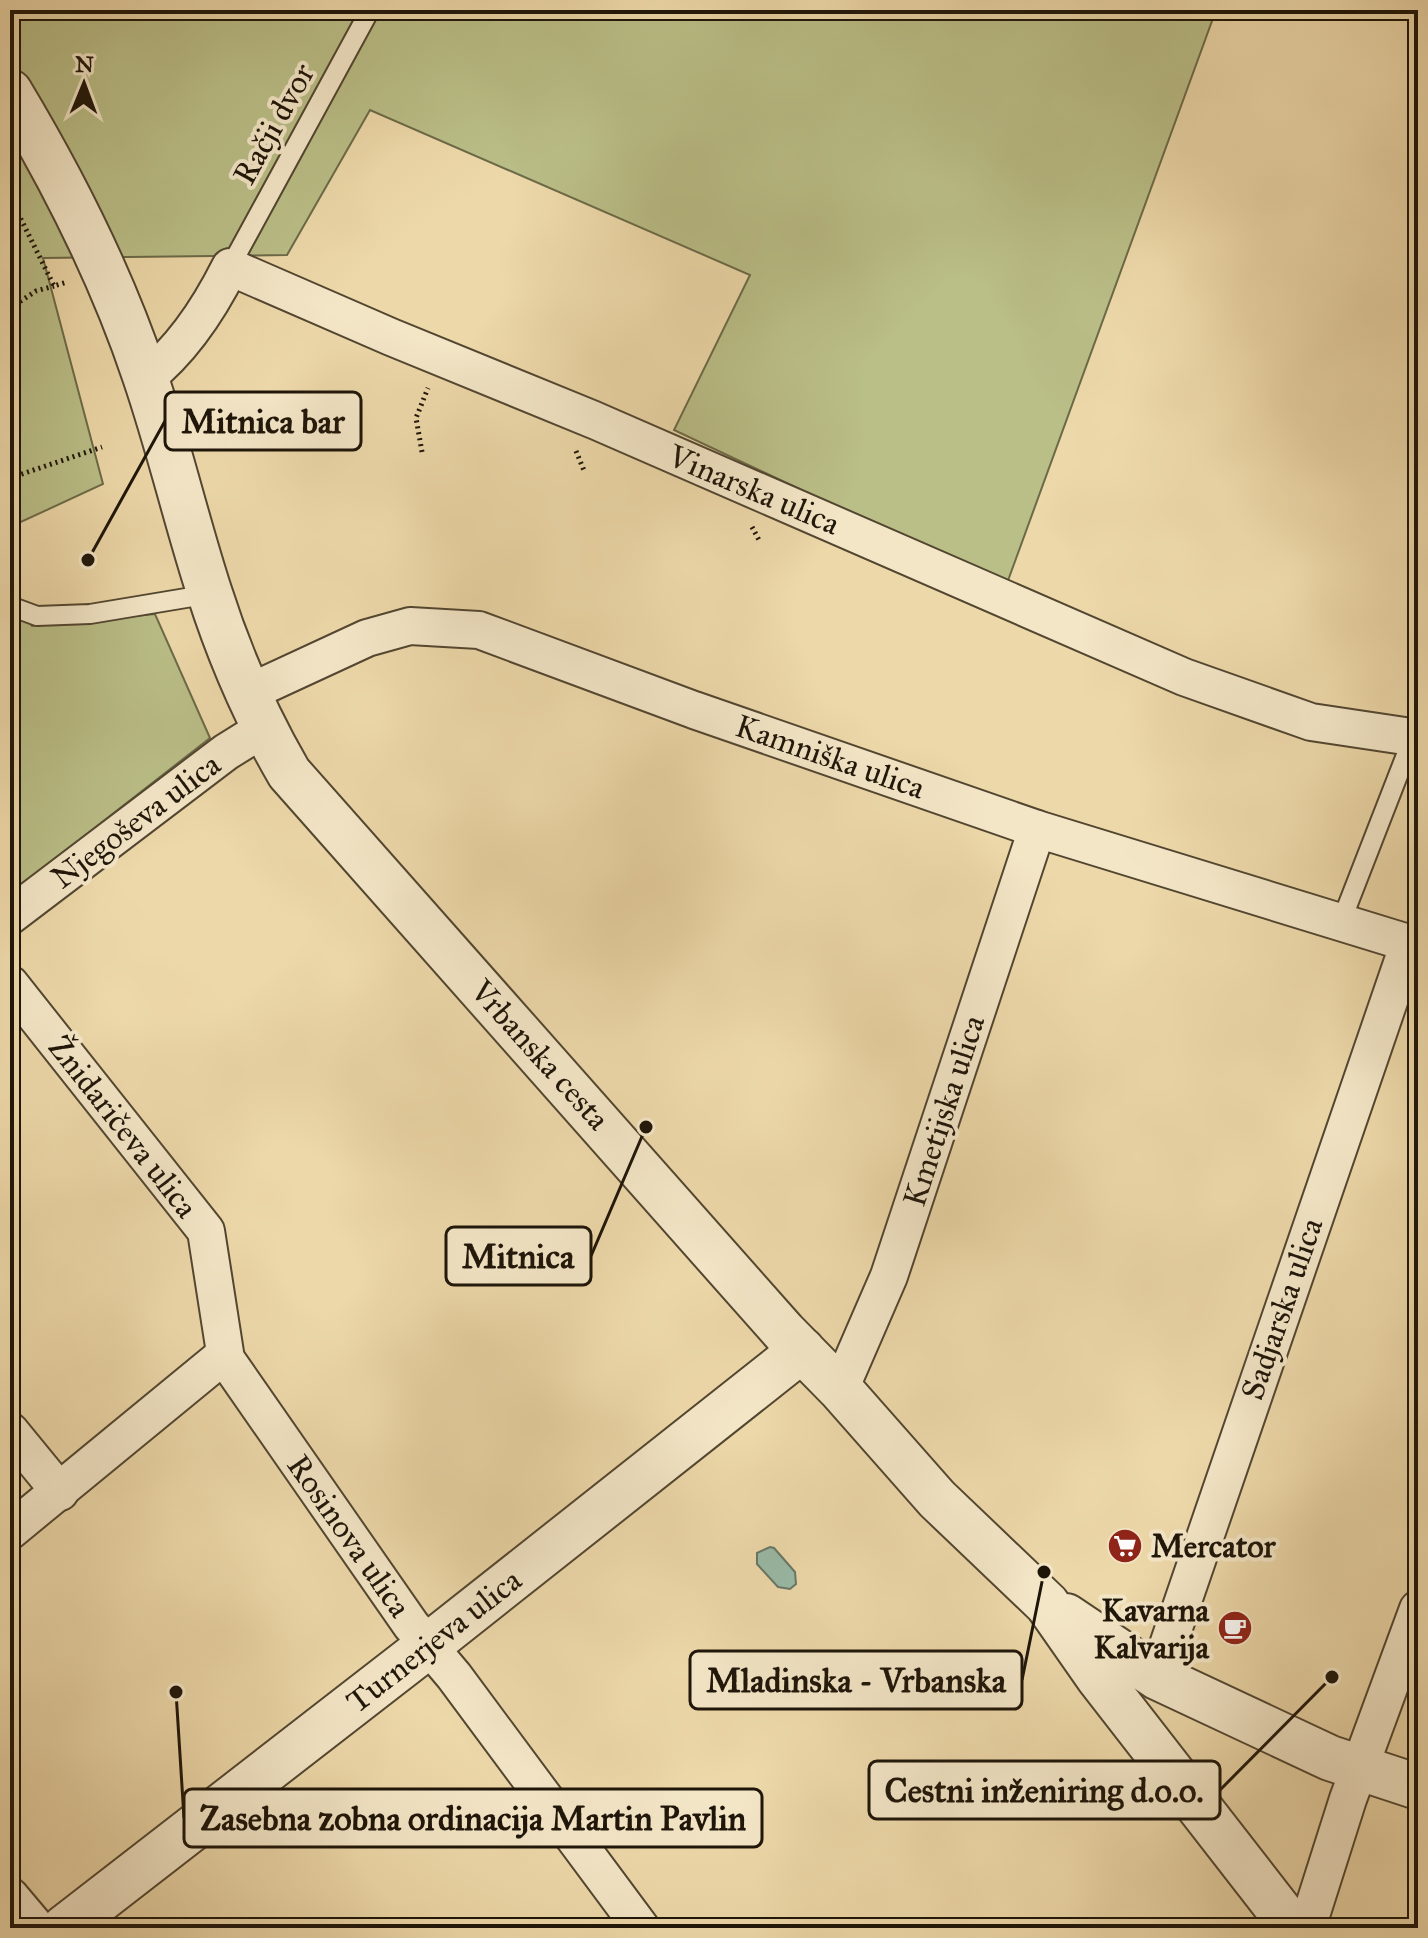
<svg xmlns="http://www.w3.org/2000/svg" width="1428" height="1938" font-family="'IM FELL Great Primer',serif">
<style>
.green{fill:#babe87;stroke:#6c6a48;stroke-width:2}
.water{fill:#99baa7;stroke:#687868;stroke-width:2}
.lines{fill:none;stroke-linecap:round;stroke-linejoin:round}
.service-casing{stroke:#524631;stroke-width:22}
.minor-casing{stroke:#524631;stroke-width:40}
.tertiary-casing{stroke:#524631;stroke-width:48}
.path{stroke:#1e1509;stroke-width:5;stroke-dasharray:2 4;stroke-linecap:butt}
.service{stroke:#f3e6c7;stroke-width:18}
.minor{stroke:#f3e6c7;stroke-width:36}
.tertiary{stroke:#f3e6c7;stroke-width:44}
.labels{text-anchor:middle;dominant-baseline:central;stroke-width:8;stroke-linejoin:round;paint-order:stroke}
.street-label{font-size:32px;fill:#1e1509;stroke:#f3e6c7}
.poi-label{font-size:32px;font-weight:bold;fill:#1e1509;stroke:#f3e6c7;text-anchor:start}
.leader{fill:none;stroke:#1e1509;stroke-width:3}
.callout-dot{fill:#1e1509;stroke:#f3e6c7;stroke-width:3}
.callout{fill:#f3e6c7;stroke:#1e1509;stroke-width:3}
.callout-label{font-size:34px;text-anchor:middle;font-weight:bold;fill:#1e1509}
</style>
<rect width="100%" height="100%" fill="#edd8a9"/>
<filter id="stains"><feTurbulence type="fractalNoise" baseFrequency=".0025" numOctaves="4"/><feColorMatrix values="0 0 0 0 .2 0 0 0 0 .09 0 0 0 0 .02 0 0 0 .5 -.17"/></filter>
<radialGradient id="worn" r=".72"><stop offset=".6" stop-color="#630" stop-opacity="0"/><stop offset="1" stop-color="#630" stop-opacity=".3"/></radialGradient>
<!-- green -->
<g class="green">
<polygon points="10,10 1216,10 1006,586 674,430 750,275 370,110 287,255 43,258 103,484 10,527"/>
<polygon points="10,594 32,626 155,614 210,738 10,894"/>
</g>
<!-- water -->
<polygon class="water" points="770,1547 774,1548 795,1572 796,1584 790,1589 778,1587 757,1564 757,1553"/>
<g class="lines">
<!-- service casing -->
<g class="service-casing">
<g id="service">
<polyline points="230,267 370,10"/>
<polyline points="10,606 37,616 90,614 210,594"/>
<polyline points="1341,922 1413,737"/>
</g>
</g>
<!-- minor casing -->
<g class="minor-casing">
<g id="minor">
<path d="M146,378C183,349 209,309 230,267L391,337L594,420L1184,677L1311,722L1418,738"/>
<polyline points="248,693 367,638 410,626 479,630 694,710 1037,829 1418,946"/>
<polyline points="10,916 226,752 263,729"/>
<polyline points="10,984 206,1231 226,1359 411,1625 454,1676 641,1928"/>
<polyline points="840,1389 889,1276 1037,829"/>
<polyline points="10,1431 60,1492"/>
<polyline points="10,1531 223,1356"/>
<polyline points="1157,1677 1409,943"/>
<polyline points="10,1896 37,1928"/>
<polyline points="1307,1928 1348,1799 1418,1609"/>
</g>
</g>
<!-- tertiary casing -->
<g class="tertiary-casing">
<g id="tertiary">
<path d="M10,92C64,182 112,277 145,376C169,446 186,520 209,591C229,654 256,716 289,773L784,1332L840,1389L937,1499L1047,1604L1098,1677L1293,1928"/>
<polyline points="1066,1616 1157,1677 1330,1758 1418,1787"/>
<polyline points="64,1928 429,1645 802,1350"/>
</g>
</g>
<!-- path -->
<g class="path">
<polyline points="10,197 54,286 67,282"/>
<polyline points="10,308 36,291 54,286"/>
<polyline points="576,451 585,473"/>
<polyline points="422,452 416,418 428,388"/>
<polyline points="10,478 102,447"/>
<polyline points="752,527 759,540"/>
</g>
<!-- service -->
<use href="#service" class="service"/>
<!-- minor -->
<use href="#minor" class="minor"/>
<!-- tertiary -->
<use href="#tertiary" class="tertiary"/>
</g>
<!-- icons -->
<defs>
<g id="supermarket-disc" transform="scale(1.8)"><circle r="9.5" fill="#8f2418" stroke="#f3e6c7"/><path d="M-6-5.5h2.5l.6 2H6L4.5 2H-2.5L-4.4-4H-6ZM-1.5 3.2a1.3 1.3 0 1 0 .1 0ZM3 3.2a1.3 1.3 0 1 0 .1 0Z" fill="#fff"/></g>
<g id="cafe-disc" transform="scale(1.8)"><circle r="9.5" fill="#8f2418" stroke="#f3e6c7"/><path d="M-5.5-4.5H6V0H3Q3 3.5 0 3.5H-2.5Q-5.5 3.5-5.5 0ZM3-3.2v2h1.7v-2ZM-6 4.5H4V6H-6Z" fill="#fff"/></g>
</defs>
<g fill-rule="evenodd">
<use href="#supermarket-disc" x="1125" y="1546"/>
<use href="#cafe-disc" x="1235" y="1628"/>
</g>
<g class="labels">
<!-- street labels -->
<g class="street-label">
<text transform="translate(274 124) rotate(-61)">Račji dvor</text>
<text transform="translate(754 490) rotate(23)">Vinarska ulica</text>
<text transform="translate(830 757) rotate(19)">Kamniška ulica</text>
<text transform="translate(136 821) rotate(-37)">Njegoševa ulica</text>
<text transform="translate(540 1055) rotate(48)">Vrbanska cesta</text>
<text transform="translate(944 1111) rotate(-72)">Kmetijska ulica</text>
<text transform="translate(123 1127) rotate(52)">Žnidaričeva ulica</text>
<text transform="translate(1282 1309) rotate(-71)">Sadjarska ulica</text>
<text transform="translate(349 1536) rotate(55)">Rosinova ulica</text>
<text transform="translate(434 1641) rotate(-38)">Turnerjeva ulica</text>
</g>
<!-- poi labels -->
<g class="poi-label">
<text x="1151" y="1546">Mercator</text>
<text x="1209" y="1610" text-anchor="end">Kavarna<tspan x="1209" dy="37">Kalvarija</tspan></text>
</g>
</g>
<!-- callouts -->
<path class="leader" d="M88 560L165 421M646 1127L591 1256M1044 1572L1022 1680M1332 1677L1220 1790M176 1692L184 1818"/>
<g class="callout-dot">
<circle cx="88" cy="560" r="8"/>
<circle cx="646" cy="1127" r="8"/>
<circle cx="1044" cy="1572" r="8"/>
<circle cx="1332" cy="1677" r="8"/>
<circle cx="176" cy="1692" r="8"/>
</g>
<g class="callout">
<rect x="165" y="392" width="196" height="58" rx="8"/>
<rect x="446" y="1227" width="145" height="58" rx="8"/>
<rect x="690" y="1651" width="332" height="58" rx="8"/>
<rect x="869" y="1761" width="351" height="58" rx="8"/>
<rect x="184" y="1789" width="578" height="58" rx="8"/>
</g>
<g class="callout-label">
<text x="263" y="433">Mitnica bar</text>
<text x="518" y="1268">Mitnica</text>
<text x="856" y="1692">Mladinska - Vrbanska</text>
<text x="1044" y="1802">Cestni inženiring d.o.o.</text>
<text x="473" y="1830">Zasebna zobna ordinacija Martin Pavlin</text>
</g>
<!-- margin -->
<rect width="1428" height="1938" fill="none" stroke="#edd8a9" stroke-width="40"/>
<rect x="12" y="12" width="1404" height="1914" fill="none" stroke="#1e1509" stroke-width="4"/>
<rect x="20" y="20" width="1388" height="1898" fill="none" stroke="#1e1509" stroke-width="2"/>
<!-- north arrow -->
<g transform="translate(84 84) rotate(1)" stroke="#f3e6c7" stroke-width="6" paint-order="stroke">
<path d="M0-6L14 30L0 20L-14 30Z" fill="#1e1509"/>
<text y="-12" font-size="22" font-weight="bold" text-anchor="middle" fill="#1e1509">N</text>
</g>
<rect width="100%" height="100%" filter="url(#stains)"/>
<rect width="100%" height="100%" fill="url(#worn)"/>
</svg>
